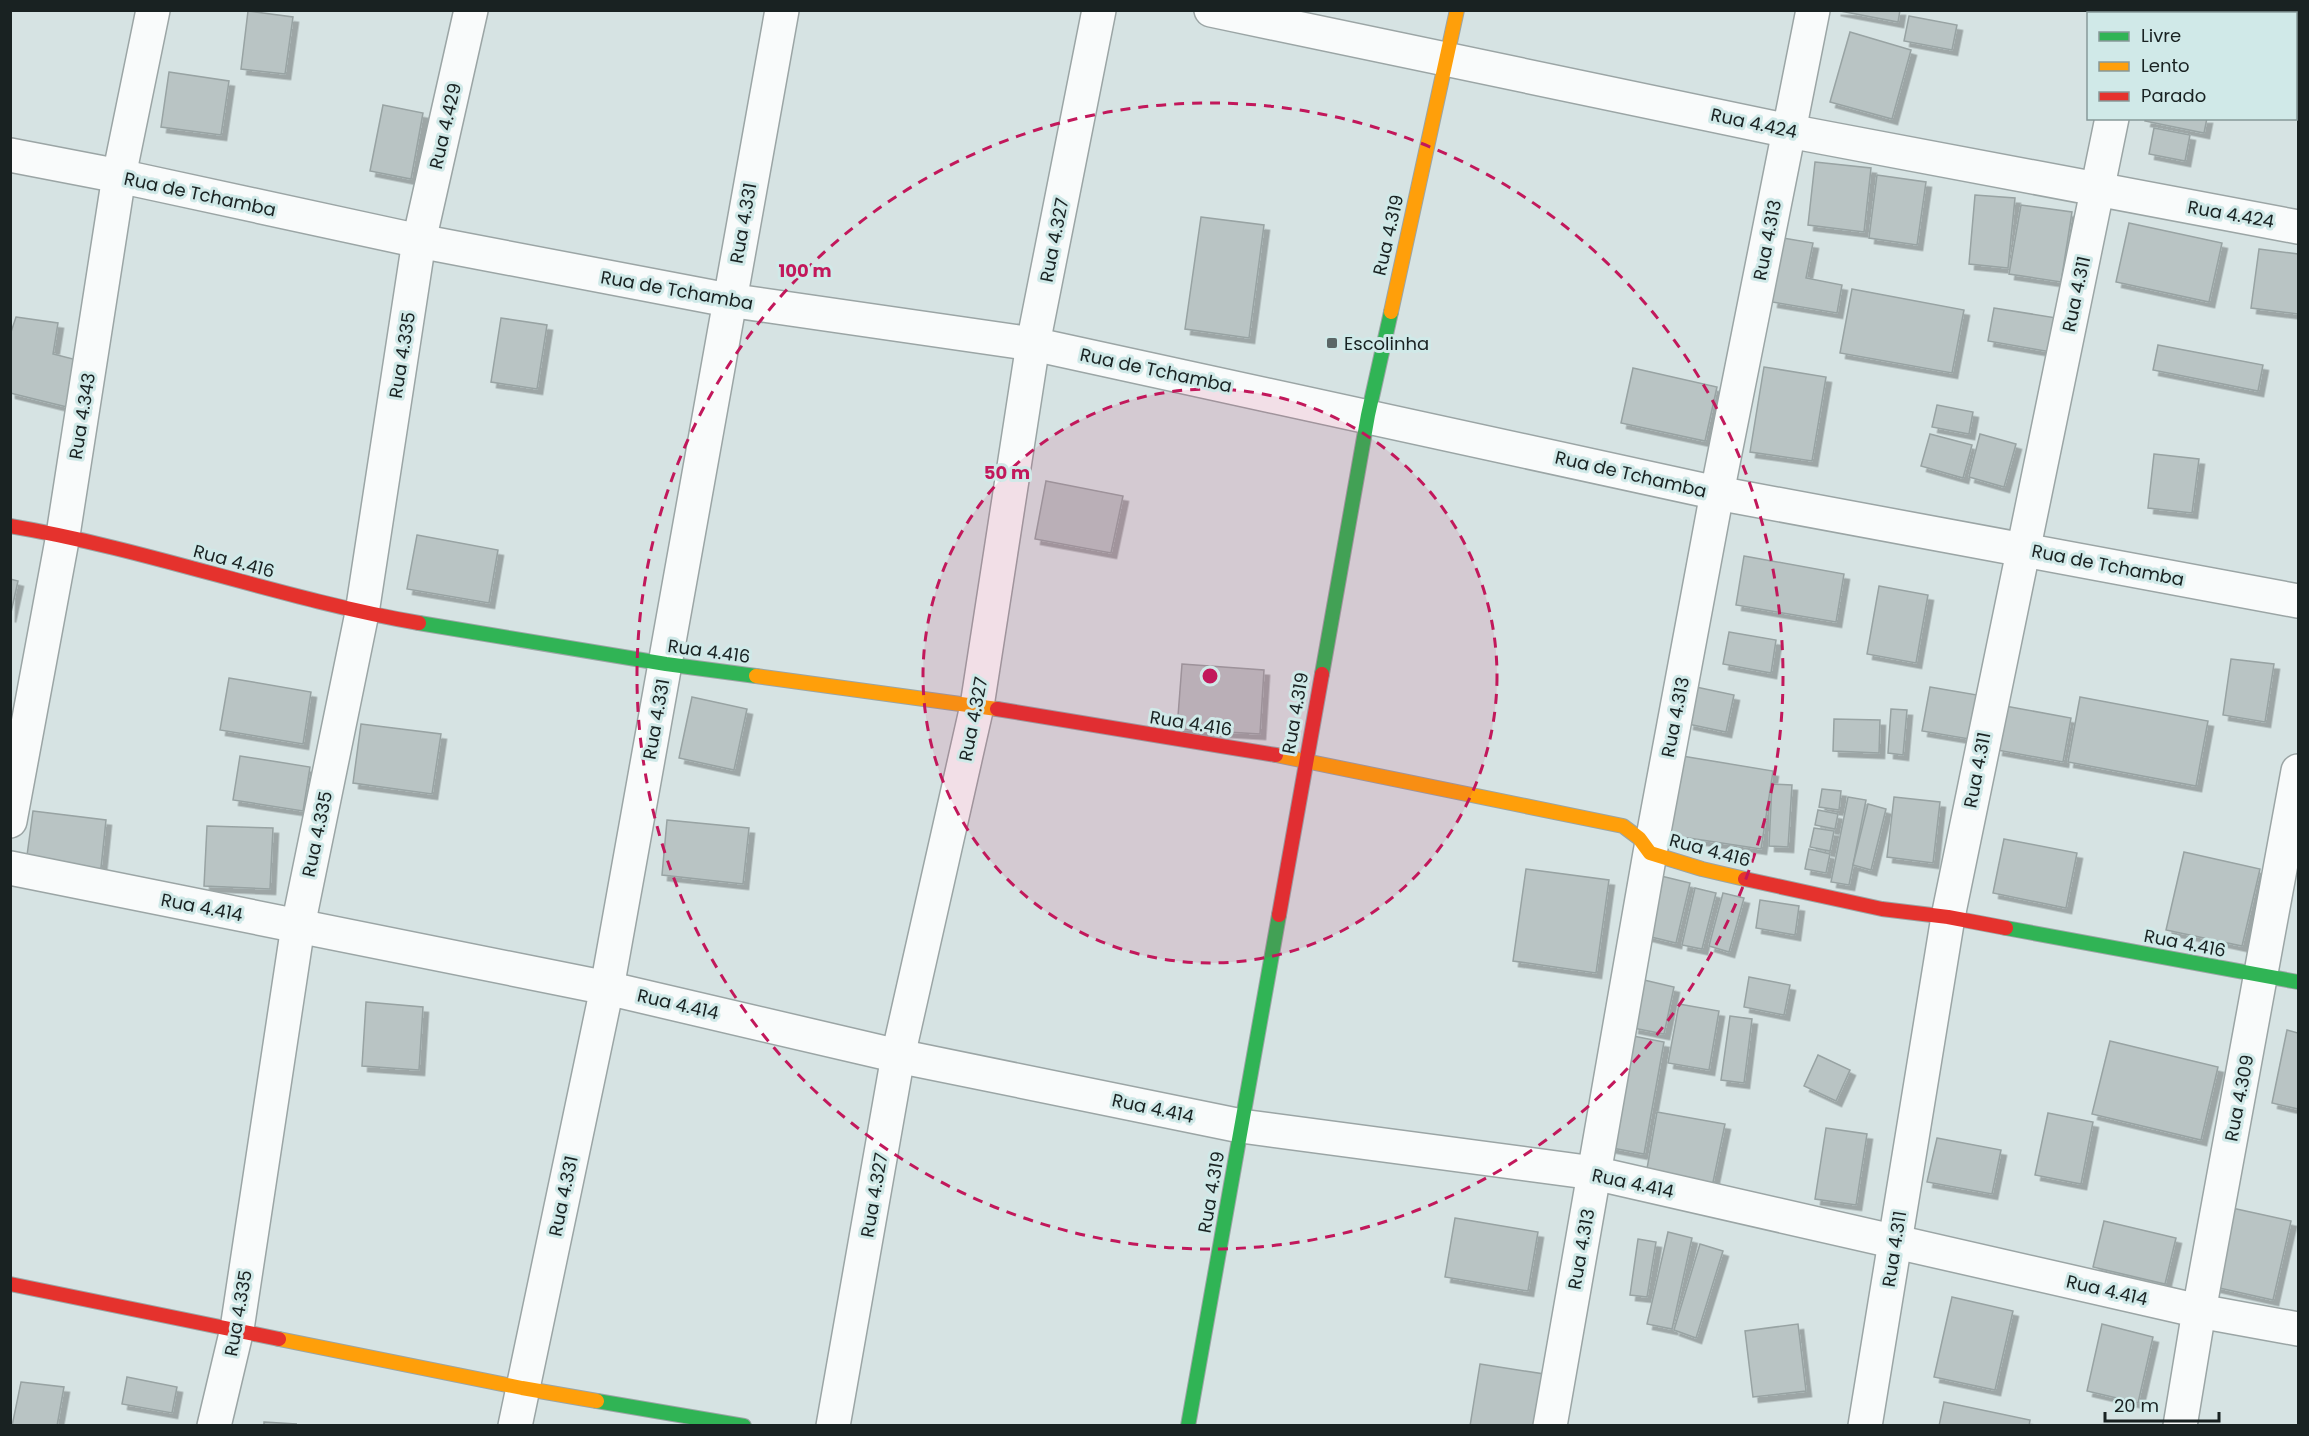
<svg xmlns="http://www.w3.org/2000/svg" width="2309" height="1436" font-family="Poppins,sans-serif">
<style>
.building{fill:#b9c4c4;stroke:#98a3a3;stroke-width:1.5;filter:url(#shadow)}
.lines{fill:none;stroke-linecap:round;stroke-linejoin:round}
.street-casing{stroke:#9ba5a5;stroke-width:36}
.fast-casing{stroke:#9ba5a5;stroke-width:16}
.slow-casing{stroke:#9ba5a5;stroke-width:16}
.jam-casing{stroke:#9ba5a5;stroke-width:16}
.street{stroke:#f9fbfb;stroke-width:33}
.fast{stroke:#30b455;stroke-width:14}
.slow{stroke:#ff9f0a;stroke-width:14}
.jam{stroke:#e5322d;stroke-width:14}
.ring{fill:none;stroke:#c2185b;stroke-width:3;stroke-dasharray:10 8}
.poi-dot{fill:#5b6666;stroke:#d0e9e8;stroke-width:2}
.labels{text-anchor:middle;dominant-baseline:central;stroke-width:6;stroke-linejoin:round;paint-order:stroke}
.street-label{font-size:18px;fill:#192222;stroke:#d0e9e8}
.poi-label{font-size:18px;fill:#192222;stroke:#d0e9e8;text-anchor:start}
.centre{fill:#c2185b;stroke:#d0e9e8;stroke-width:3}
.ring-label{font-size:18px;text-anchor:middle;font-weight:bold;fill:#c2185b;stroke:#d0e9e8;stroke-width:6;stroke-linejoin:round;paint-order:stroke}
</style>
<defs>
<filter id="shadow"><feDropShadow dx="5.5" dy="5.5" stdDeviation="0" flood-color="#0004"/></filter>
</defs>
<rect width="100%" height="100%" fill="#d6e3e3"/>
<!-- building -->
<g class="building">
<polygon points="1835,10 1900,10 1898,22"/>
<polygon points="2166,10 2195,10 2209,14 2166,14"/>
<polygon points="248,11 293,17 285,74 241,69"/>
<polygon points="1909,16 1957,25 1952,50 1904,41"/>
<polygon points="1850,32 1911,50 1892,119 1830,102"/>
<polygon points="169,72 229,81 221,135 161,127"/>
<polygon points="383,105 423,113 411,179 370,171"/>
<polygon points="2146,118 2207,118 2204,133 2145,121"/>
<polygon points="2154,128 2190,135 2185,161 2149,154"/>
<polygon points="1815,162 1871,168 1864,232 1808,225"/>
<polygon points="1877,175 1926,182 1917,245 1869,238"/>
<polygon points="1975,195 2015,198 2008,268 1969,264"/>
<polygon points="2021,205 2072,212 2061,282 2009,274"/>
<polygon points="1201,217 1264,225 1249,338 1185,329"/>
<polygon points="2129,223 2222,243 2209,302 2116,282"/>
<polygon points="1783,238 1813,243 1806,278 1842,285 1837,313 1772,302"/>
<polygon points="2259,249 2298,254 2298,314 2251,308"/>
<polygon points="1852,289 1964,310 1952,373 1840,353"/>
<polygon points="1994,308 2063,319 2057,353 1988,341"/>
<polygon points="16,317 58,323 53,354 81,361 71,408 10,393 10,335"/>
<polygon points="501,318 547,325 537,389 491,382"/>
<polygon points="2158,345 2263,365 2258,391 2153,370"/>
<polygon points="1764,367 1826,377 1812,461 1750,452"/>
<polygon points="1633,368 1717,387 1705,441 1621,423"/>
<polygon points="1937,405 1973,412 1969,434 1932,427"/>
<polygon points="1930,434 1972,445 1963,478 1921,466"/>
<polygon points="1980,434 2016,444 2004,487 1969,477"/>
<polygon points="2154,454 2199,459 2192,513 2148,508"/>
<polygon points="1046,481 1123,496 1111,553 1035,539"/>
<polygon points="417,535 498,550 489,603 407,589"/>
<polygon points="1744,556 1844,574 1836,622 1736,605"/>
<polygon points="10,579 18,581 10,617"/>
<polygon points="1879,586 1928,595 1916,663 1867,654"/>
<polygon points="1729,632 1776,640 1771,673 1723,664"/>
<polygon points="2231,659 2274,664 2265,722 2223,715"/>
<polygon points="1182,664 1264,670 1260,734 1177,729"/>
<polygon points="229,678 311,692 303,744 220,730"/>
<polygon points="1696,687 1734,695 1726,732 1688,724"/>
<polygon points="1930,687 1983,696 1975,740 1922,731"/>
<polygon points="692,697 747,709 734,770 679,758"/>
<polygon points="2080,697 2208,721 2196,786 2068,762"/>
<polygon points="2005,706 2071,718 2063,762 1997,750"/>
<polygon points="1891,709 1907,710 1903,755 1888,753"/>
<polygon points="1834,719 1880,720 1879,753 1833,751"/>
<polygon points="361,724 441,734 432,794 353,783"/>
<polygon points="240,756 310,767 303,811 233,800"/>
<polygon points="1682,756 1773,771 1761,849 1669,835"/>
<polygon points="1772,784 1792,785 1788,847 1769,846"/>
<polygon points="1822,789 1841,791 1839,810 1819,807"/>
<polygon points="1848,797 1866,800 1849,885 1831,882"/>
<polygon points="1894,797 1940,802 1933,863 1887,857"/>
<polygon points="1868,804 1886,809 1871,870 1853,865"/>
<polygon points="1818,810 1838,814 1835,829 1815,825"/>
<polygon points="33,811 106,820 100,877 26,863"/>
<polygon points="667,820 749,828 743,884 662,875"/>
<polygon points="207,826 273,828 270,889 204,886"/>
<polygon points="1814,828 1834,831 1830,851 1810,847"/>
<polygon points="2004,839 2077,853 2066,908 1993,893"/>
<polygon points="1809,849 1830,854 1826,873 1805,869"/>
<polygon points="2184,852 2260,869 2242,946 2166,930"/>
<polygon points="1526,869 1609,880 1596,973 1513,961"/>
<polygon points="1657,875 1690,883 1676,943 1643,935"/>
<polygon points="1695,888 1716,893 1702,949 1682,945"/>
<polygon points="1723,893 1744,898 1729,952 1709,946"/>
<polygon points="1760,900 1799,906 1795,935 1756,928"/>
<polygon points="1749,977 1790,985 1784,1015 1744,1007"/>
<polygon points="1644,980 1674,987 1664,1034 1633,1028"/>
<polygon points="366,1002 423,1007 419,1070 362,1066"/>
<polygon points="1679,1004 1719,1011 1709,1070 1668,1063"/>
<polygon points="1730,1016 1752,1019 1744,1083 1721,1080"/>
<polygon points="2287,1030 2298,1033 2298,1109 2272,1103"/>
<polygon points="1628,1035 1664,1042 1644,1154 1607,1147"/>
<polygon points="2110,1041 2218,1067 2201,1140 2092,1114"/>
<polygon points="1818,1055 1850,1070 1836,1101 1804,1086"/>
<polygon points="1657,1112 1725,1124 1711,1192 1645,1180"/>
<polygon points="2048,1113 2093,1122 2081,1184 2035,1175"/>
<polygon points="1826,1128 1867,1134 1856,1205 1815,1199"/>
<polygon points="1937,1138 2001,1150 1992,1194 1927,1182"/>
<polygon points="2232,1208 2291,1221 2273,1300 2215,1287"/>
<polygon points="1455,1218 1538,1232 1528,1291 1445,1277"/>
<polygon points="2104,1221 2176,1238 2165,1284 2093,1267"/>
<polygon points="1668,1232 1692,1238 1672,1329 1647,1324"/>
<polygon points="1638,1239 1656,1242 1647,1297 1630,1295"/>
<polygon points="1700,1244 1723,1251 1696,1338 1674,1330"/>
<polygon points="1952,1297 2013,1311 1995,1390 1934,1377"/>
<polygon points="1798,1324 1806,1391 1753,1397 1745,1331"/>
<polygon points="2102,1324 2153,1337 2138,1403 2087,1391"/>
<polygon points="1480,1364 1544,1374 1536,1426 1470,1426"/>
<polygon points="127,1377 177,1387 172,1413 122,1404"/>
<polygon points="21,1382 64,1387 57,1426 12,1426"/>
<polygon points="1944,1402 2030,1420 2029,1426 1939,1426"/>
<polygon points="264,1422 297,1424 264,1426"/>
</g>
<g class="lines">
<!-- street casing -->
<g class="street-casing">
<g id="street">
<polyline points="1211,10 1789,131 2298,227"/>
<polyline points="2132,14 2132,10"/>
<polyline points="10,155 119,176 419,241 728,300 1033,344 1717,493 2298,601"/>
<polyline points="10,821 63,535 119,176 153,10"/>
<polyline points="10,868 607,988 898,1056 1241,1126 1594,1173 2199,1311 2298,1329"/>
<polyline points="214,1426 237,1329 298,926 362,613 419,241 471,10"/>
<polyline points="515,1426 607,988 782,10"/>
<polyline points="833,1426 898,1056 977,706 1033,344 1099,10"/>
<polyline points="1550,1426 1650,853 1717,493 1813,10"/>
<polyline points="1865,1426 1948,917 2112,118"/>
<polyline points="2180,1426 2199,1311 2298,771"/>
</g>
</g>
<!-- fast casing -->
<g class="fast-casing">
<g id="fast">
<polyline points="419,623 666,664 756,676"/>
<polyline points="1322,674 1368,415 1391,312"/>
<polyline points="2006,928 2298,982"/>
<polyline points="597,1401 744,1426"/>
<polyline points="1188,1426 1279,915"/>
</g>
</g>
<!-- slow casing -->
<g class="slow-casing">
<g id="slow">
<polyline points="1391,312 1457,10"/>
<polyline points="756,676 997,709"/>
<polyline points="1276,755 1623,826 1639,838 1650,853 1702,869 1745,879"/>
<polyline points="279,1339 522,1388 597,1401"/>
</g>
</g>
<!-- jam casing -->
<g class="jam-casing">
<g id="jam">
<path d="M10,526C148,549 281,599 419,623"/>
<polyline points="997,709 1276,755"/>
<polyline points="1745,879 1882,909 1948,917 2006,928"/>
<polyline points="1279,915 1322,674"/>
<polyline points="10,1284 279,1339"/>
</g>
</g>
<!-- street -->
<use href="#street" class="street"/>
<!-- fast -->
<use href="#fast" class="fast"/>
<!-- slow -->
<use href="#slow" class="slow"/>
<!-- jam -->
<use href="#jam" class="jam"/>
</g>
<!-- distance rings -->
<circle cx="1210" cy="676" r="287" fill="#c2185b" fill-opacity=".12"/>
<g class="ring">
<circle cx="1210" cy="676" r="287"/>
<circle cx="1210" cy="676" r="573"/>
</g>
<!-- markers -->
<rect class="poi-dot" x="1326" y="337" width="12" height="12" rx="3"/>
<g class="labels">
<!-- street labels -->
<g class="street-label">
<text transform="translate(1754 123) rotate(12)">Rua 4.424</text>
<text transform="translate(445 126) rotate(-77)">Rua 4.429</text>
<text transform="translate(200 194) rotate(12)">Rua de Tchamba</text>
<text transform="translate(2231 214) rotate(10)">Rua 4.424</text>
<text transform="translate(743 223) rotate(-80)">Rua 4.331</text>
<text transform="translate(1388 235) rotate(-77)">Rua 4.319</text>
<text transform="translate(1054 240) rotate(-79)">Rua 4.327</text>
<text transform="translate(1767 240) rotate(-79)">Rua 4.313</text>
<text transform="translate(677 290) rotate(10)">Rua de Tchamba</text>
<text transform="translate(2076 294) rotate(-78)">Rua 4.311</text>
<text transform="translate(402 355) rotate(-81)">Rua 4.335</text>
<text transform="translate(1156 370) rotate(12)">Rua de Tchamba</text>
<text transform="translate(82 416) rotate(-81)">Rua 4.343</text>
<text transform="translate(1631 474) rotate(13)">Rua de Tchamba</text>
<text transform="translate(234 561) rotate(15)">Rua 4.416</text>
<text transform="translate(2108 565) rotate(11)">Rua de Tchamba</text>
<text transform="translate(709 651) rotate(8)">Rua 4.416</text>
<text transform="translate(1295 713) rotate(-80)">Rua 4.319</text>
<text transform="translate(1675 717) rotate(-79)">Rua 4.313</text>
<text transform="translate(656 719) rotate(-80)">Rua 4.331</text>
<text transform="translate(973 719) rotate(-79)">Rua 4.327</text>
<text transform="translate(1191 723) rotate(9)">Rua 4.416</text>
<text transform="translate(1977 770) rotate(-79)">Rua 4.311</text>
<text transform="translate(317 834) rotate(-78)">Rua 4.335</text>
<text transform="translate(1710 850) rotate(15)">Rua 4.416</text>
<text transform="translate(202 907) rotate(11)">Rua 4.414</text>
<text transform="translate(2185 943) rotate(11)">Rua 4.416</text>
<text transform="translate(678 1004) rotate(13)">Rua 4.414</text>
<text transform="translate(2239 1098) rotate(-79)">Rua 4.309</text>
<text transform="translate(1153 1108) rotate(12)">Rua 4.414</text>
<text transform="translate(1633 1183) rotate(12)">Rua 4.414</text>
<text transform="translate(1211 1192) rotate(-80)">Rua 4.319</text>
<text transform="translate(874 1195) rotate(-80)">Rua 4.327</text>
<text transform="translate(563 1196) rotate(-78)">Rua 4.331</text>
<text transform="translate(1581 1249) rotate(-80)">Rua 4.313</text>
<text transform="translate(1894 1249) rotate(-81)">Rua 4.311</text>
<text transform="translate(2107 1290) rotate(13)">Rua 4.414</text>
<text transform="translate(238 1313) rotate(-80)">Rua 4.335</text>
</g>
<!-- poi labels -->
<g class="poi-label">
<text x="1344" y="343">Escolinha</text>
</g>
</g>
<circle cx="1210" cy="676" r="9" class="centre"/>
<g class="ring-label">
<text x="805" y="277">100 m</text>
<text x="1007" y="479">50 m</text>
</g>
<!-- border -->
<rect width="2309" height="1436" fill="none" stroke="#192222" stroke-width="24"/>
<!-- legend -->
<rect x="2087" y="12" width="210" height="108" fill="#d0e9e8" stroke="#879999" stroke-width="1.5"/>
<rect x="2099" y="32" width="30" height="9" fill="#30b455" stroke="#879999" stroke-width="1.5"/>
<text x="2141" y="42" font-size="18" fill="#192222">Livre</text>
<rect x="2099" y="62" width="30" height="9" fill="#ff9f0a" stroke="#879999" stroke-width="1.5"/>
<text x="2141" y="72" font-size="18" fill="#192222">Lento</text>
<rect x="2099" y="92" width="30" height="9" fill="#e5322d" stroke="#879999" stroke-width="1.5"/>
<text x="2141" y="102" font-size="18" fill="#192222">Parado</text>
<!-- scale -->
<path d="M2105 1412v9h114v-9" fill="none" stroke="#192222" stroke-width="3"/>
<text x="2114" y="1412" font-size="18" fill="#192222" stroke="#d0e9e8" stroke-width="4.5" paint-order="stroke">20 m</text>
</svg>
